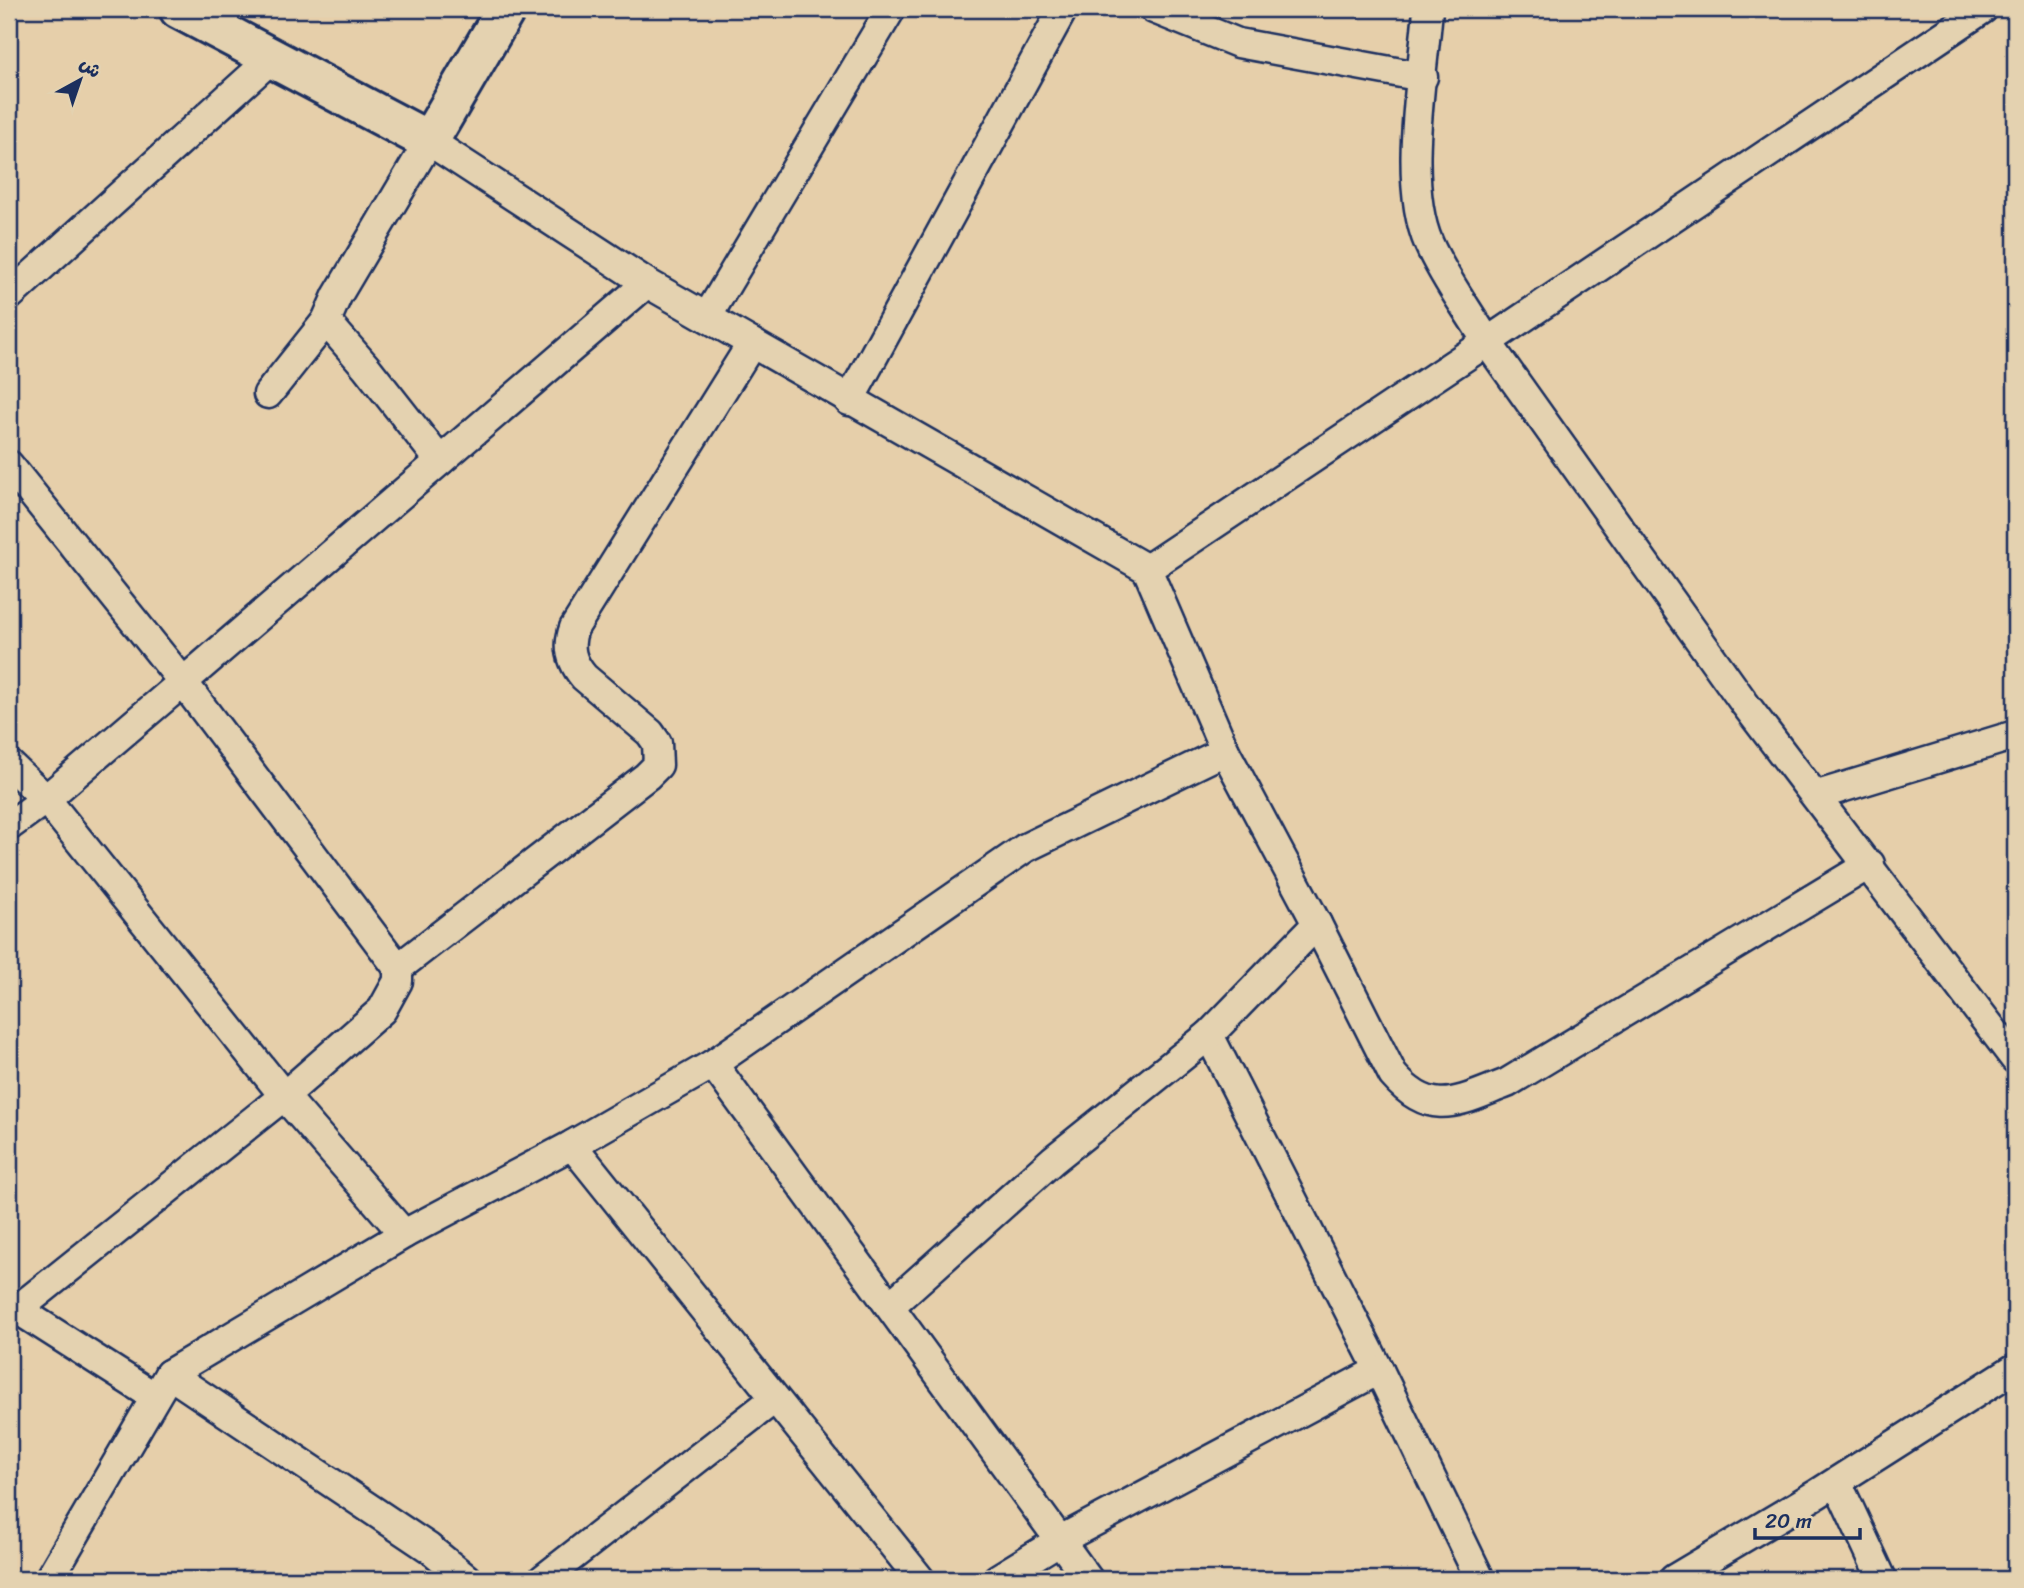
<svg xmlns="http://www.w3.org/2000/svg" width="2024" height="1588" font-family="Sriracha,'Playpen Sans Arabic',sans-serif">
<style>
.lines{fill:none;stroke-linecap:round;stroke-linejoin:round}
.street-casing{stroke:#1b2f5e;stroke-width:33}
.secondary-casing{stroke:#1b2f5e;stroke-width:44}
.street{stroke:#e4d2b0;stroke-width:28}
.secondary{stroke:#e4d2b0;stroke-width:38}
</style>
<rect width="100%" height="100%" fill="#e6cfaa"/>
<filter id="ink" filterUnits="userSpaceOnUse"><feTurbulence type="fractalNoise" baseFrequency=".0143" numOctaves="2"/><feDisplacementMap in="SourceGraphic" scale="14" xChannelSelector="R" yChannelSelector="G"/><feConvolveMatrix kernelMatrix="1 2 1 2 8 2 1 2 1" color-interpolation-filters="sRGB"/></filter>
<g filter="url(#ink)">
<g class="lines">
<!-- street casing -->
<g class="street-casing">
<g id="street">
<polyline points="1154,9 1238,43 1423,77"/>
<path d="M1428,9C1423,76 1402,183 1429,244C1444,278 1468,310 1487,342L1147,569L1225,751L1317,924L1209,1035L1379,1370L1480,1579"/>
<polyline points="1983,9 1487,342 1745,704 2015,1059"/>
<path d="M647,283L183,682L398,968L647,776L658,765L657,743L650,733L584,677C571,662 567,647 574,628L752,343"/>
<polyline points="9,296 272,58"/>
<polyline points="707,317 891,9"/>
<polyline points="268,394 326,321"/>
<polyline points="849,401 1063,9"/>
<polyline points="440,461 367,368 326,321 337,296 429,141 647,283 1147,569"/>
<polyline points="9,465 183,682 46,799 284,1096 404,1234 572,1145 713,1064 1025,848 1225,751"/>
<polyline points="9,764 46,799 9,826"/>
<polyline points="1818,795 2015,735"/>
<path d="M1317,924L1393,1075C1432,1120 1459,1101 1507,1083L1870,864"/>
<polyline points="713,1064 1088,1579"/>
<polyline points="572,1145 920,1579"/>
<polyline points="9,1304 155,1397"/>
<polyline points="890,1306 1053,1160 1209,1035"/>
<polyline points="18,1309 284,1096 382,1010 398,981 398,968"/>
<polyline points="169,1374 429,1548 467,1579"/>
<polyline points="1837,1482 1882,1579"/>
<polyline points="49,1579 169,1374 404,1234"/>
<polyline points="543,1579 774,1399"/>
<polyline points="997,1579 1062,1539 1379,1370"/>
<polyline points="1674,1579 1817,1494 2015,1368"/>
</g>
</g>
<!-- secondary casing -->
<g class="secondary-casing">
<polyline id="secondary" points="179,9 429,141 506,9"/>
</g>
<!-- street -->
<use href="#street" class="street"/>
<!-- secondary -->
<use href="#secondary" class="secondary"/>
</g>
</g>
<!-- margin -->
<rect width="2024" height="1588" fill="none" stroke="#e4d2b0" stroke-width="35"/>
<rect x="18" y="18" width="1989" height="1553" fill="none" stroke="#1b2f5e" stroke-width="2.5" filter="url(#ink)"/>
<!-- north arrow -->
<g transform="translate(80 80) rotate(40)" stroke="#e4d2b0" stroke-width="5" paint-order="stroke">
<path d="M0-5L12 26L0 18L-12 26Z" fill="#1b2f5e"/>
<text y="-10" font-size="19" font-weight="bold" text-anchor="middle" fill="#1b2f5e">ش</text>
</g>
<!-- scale -->
<path d="M1755 1528v10h105v-10" fill="none" stroke="#1b2f5e" stroke-width="3.5"/>
<text x="1765" y="1528" font-size="21" fill="#1b2f5e" stroke="#e4d2b0" stroke-width="5" paint-order="stroke">20 m</text>
</svg>
